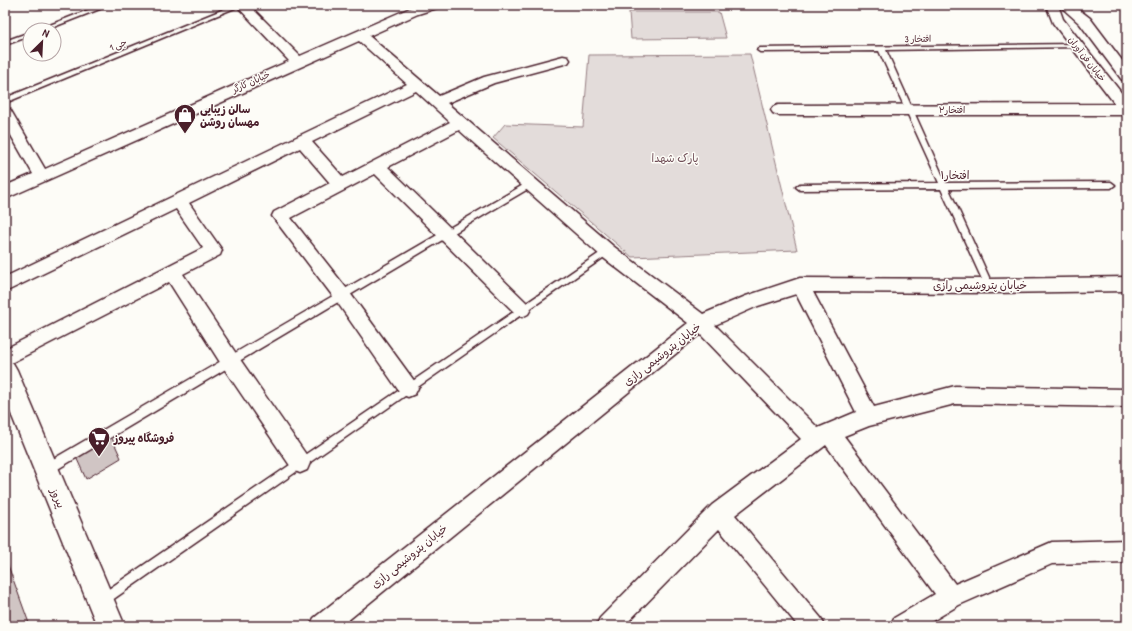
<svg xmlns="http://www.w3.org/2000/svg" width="1132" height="631" font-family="'Patrick Hand','Playpen Sans Arabic',sans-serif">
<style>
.green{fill:#e3dcda;stroke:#967e82}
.building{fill:#d0c5c4;stroke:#4a1f2b}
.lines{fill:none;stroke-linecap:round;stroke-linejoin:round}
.lane-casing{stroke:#4a1f2b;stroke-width:3}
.street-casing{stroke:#4a1f2b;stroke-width:3}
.secondary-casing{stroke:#4a1f2b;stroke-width:3}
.lane{fill:#fdfcf7;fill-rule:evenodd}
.street{fill:#fdfcf7;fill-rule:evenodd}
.secondary{fill:#fdfcf7;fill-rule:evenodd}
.labels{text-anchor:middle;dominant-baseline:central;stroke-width:3;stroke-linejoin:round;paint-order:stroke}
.far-street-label{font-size:9px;fill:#4a1f2b;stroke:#fdfcf7}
.poi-label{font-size:11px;font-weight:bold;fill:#4a1f2b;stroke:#fdfcf7;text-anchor:start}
.park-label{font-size:11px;fill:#704e57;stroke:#fdfcf7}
.street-label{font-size:11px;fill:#4a1f2b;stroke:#fdfcf7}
</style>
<rect width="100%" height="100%" fill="#fdfcf7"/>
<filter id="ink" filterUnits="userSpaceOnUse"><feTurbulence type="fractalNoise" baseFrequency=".025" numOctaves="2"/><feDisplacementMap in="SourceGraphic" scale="8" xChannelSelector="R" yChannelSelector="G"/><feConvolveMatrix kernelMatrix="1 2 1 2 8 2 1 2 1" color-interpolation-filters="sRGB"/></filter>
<g filter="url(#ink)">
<!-- green -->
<g class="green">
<polygon points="629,12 719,12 726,38 631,39"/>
<polygon points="750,54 797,250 632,257 493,138 505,124 583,127 589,55"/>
</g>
<!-- building -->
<g class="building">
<polygon points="111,436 121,458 86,479 76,457"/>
<polygon points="5,557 30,626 5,626"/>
</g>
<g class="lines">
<!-- lane casing -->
<g class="lane-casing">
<g id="lane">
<polygon points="101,5 110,5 46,30 37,30"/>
<polygon points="234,5 242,5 5,103 5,98"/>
<polygon points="30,32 30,36 5,45 5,41"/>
<polygon points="1077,44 1079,45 1079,47 886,50 946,183 1111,182 1115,185 1111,188 949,189 993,286 992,289 986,289 985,286 941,189 800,190 796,187 800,184 939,183 879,51 760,52 757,50 760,48"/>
<polygon points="530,181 534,184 533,186 51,473 47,474 43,473 42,469 43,465"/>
<polygon points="607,248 610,249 611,251 610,253 105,605 101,607 97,605 95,601 97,597"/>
</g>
</g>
<!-- street casing -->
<g class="street-casing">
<g id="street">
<path d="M236,5H249L300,56L410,8L420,5H439L437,8L418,14L369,36L439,96L484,77L563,56L568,57L570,60L568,63L494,83L447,103L613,246L703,314L746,296L800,278L989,279L1127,277V291L989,293L813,292L874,407L955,386L1127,389V407L955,404L869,426L844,436L955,584L1052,542L1127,540V562L1052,564L959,605L924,626H890L894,618L935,594L826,445L735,515L821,618L825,626H798L719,529L624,626H596L600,618L712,505L801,439L700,334L341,626H310L314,618L688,323L601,256L459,130L388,167L528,304L531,309L528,314L522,317L516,314L375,174L291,218L347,289L415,382L418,388L415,394L408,397L401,394L335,299L272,216L274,212L330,183L300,148L189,203L222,250L220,255L183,274L237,355L307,456L310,463L307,470L300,473L293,470L223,367L169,282L5,366V349L203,248L176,209L5,292V277L407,84L359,41L5,199V186L33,174L5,125V107L10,109L45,169L289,61ZM416,91L450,122L343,177L312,142ZM796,294L856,412L818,428L715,325L758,306Z"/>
<polygon points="1046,5 1058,5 1063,19 1127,100 1127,115 778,115 773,113 771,110 773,107 778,105 1115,104 1053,23"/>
<polygon points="1059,5 1073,5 1090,18 1127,67 1127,81 1122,80 1080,24"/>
</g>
</g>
<!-- secondary casing -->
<g class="secondary-casing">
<polygon id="secondary" points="5,360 13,363 17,370 125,626 97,626 5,399"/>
</g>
<!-- lane -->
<use href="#lane" class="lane"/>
<!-- street -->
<use href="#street" class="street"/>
<!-- secondary -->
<use href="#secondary" class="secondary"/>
</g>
</g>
<!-- icons -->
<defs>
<g id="shop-pin" transform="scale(1.15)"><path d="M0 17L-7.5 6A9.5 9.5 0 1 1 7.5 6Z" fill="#4a1f2b" stroke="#fdfcf7"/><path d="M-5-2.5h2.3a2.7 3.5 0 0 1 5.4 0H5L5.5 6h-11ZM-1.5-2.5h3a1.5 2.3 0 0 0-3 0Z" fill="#fff"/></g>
<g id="supermarket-pin" transform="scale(1.15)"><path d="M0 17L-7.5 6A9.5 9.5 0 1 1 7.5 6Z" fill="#4a1f2b" stroke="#fdfcf7"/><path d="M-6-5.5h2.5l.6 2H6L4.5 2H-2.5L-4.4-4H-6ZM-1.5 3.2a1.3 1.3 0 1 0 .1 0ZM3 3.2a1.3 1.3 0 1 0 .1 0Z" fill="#fff"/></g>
</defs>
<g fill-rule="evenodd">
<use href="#shop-pin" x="185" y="115"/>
<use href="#supermarket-pin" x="99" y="438"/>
</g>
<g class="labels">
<!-- far-street labels -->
<g class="far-street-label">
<text transform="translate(918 39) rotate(-1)">افتخار 3</text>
<text transform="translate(118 45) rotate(-22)">جی 1</text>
<text transform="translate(1087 59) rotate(52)">خیابان فن آوران</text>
<text transform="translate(251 82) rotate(-24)">خیابان کارگر</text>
<text x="952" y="110">افتخار۲</text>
</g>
<!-- poi labels -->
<g class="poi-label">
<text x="200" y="109">سالن زیبایی<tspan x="200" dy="13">مهسان روشن</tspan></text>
<text x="114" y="438">فروشگاه پیروز</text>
</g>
<!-- park labels -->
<g class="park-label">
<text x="675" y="158">پارک شهدا</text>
</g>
<!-- street labels -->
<g class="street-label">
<text x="955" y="175">افتخار۱</text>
<text x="980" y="285">خیابان پتروشیمی رازی</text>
<text transform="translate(662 354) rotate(-38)">خیابان پتروشیمی رازی</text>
<text transform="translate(58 498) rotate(67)">پیروز</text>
<text transform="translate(409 556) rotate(-39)">خیابان پتروشیمی رازی</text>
</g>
</g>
<!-- margin -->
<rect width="1132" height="631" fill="none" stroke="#fdfcf7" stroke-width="20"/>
<rect x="10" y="10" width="1112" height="611" fill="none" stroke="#4a1f2b" stroke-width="1.5" filter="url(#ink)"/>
<!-- north arrow -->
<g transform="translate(42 42) rotate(24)"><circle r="19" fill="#fdfcf7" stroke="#b5a4a5"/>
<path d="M0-3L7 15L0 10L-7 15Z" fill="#4a1f2b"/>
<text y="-6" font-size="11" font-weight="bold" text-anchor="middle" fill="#4a1f2b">N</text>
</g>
</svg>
